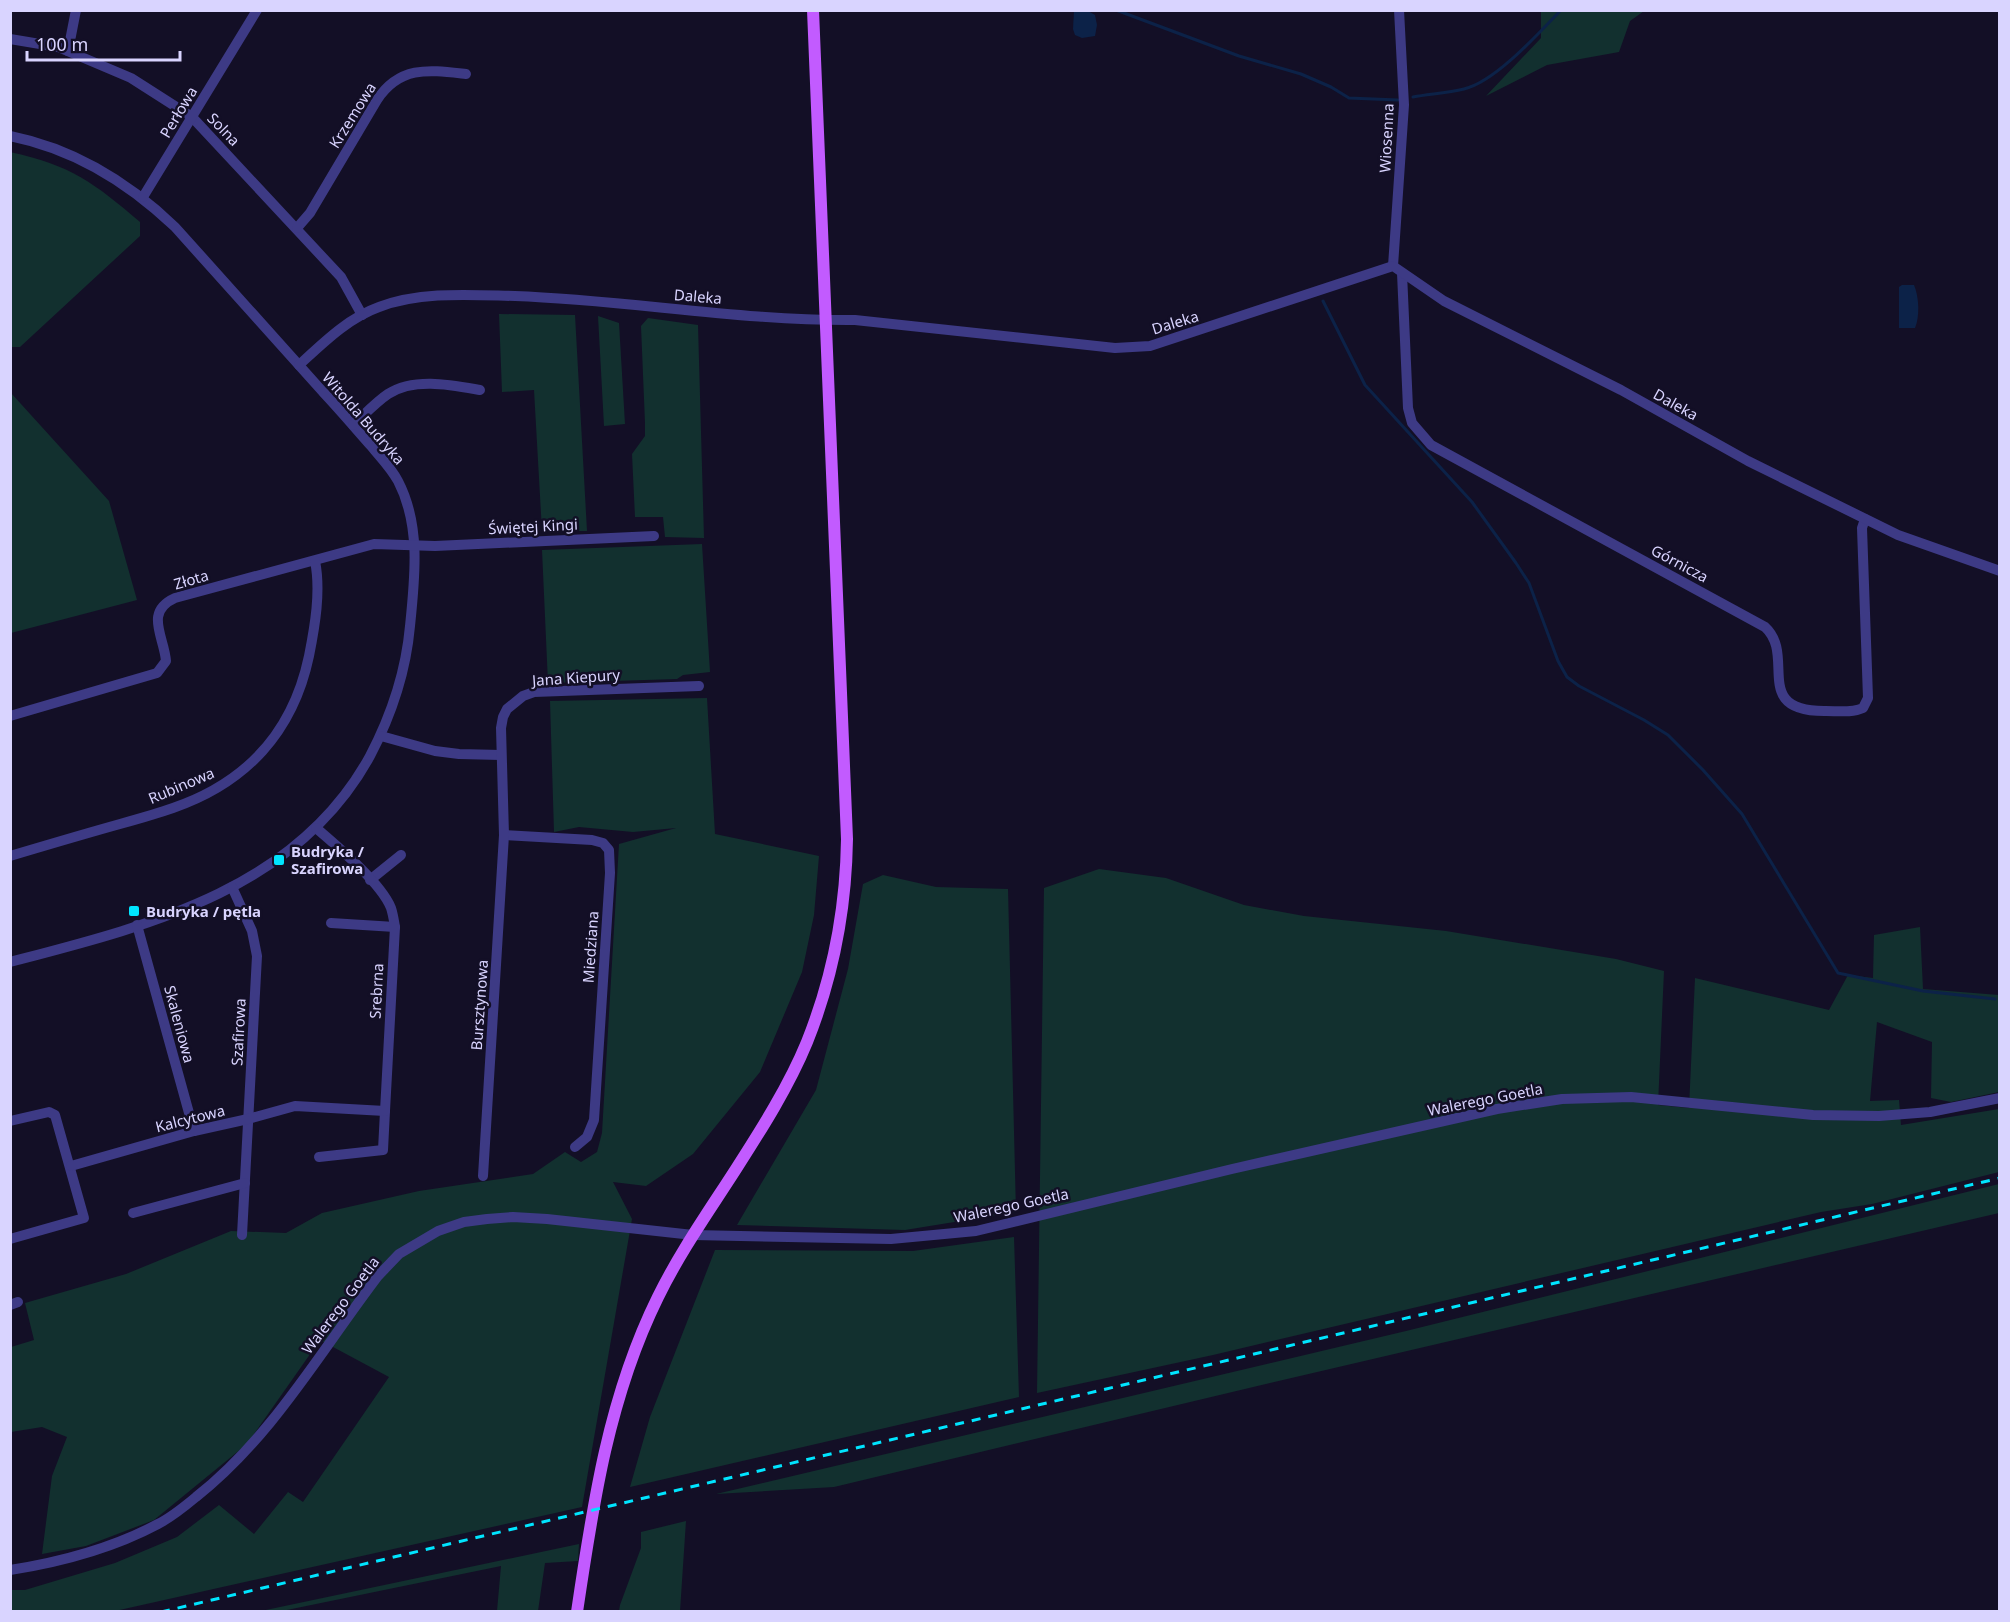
<svg xmlns="http://www.w3.org/2000/svg" width="2010" height="1622" font-family="'Noto Sans',sans-serif">
<style>
.green{fill:#12302f}
.water{fill:#0c2248}
.lines{fill:none;stroke-linecap:round;stroke-linejoin:round}
.stream{stroke:#0c2248;stroke-width:3}
.minor{stroke:#3d3a85;stroke-width:10}
.major{stroke:#c25bff;stroke-width:12}
.rail{stroke:#00e5ff;stroke-width:3;stroke-dasharray:9 8;stroke-linecap:butt}
.poi-dot{fill:#00e5ff;stroke:#130f26;stroke-width:2}
.labels{text-anchor:middle;dominant-baseline:central;stroke-width:5;stroke-linejoin:round;paint-order:stroke}
.street-label{font-size:15px;fill:#d9d4ff;stroke:#130f26}
.poi-label{font-size:15px;font-weight:bold;fill:#d9d4ff;stroke:#130f26;text-anchor:start}
</style>
<rect width="100%" height="100%" fill="#130f26"/>
<!-- green -->
<g class="green">
<polygon points="1541,11 1541,10 1644,11 1630,21 1619,52 1547,65 1486,96 1541,38"/>
<path d="M10,152C71,165 94,183 140,222V236L20,347H11Z"/>
<polygon points="499,314 575,315 587,531 542,531 534,390 502,392"/>
<polygon points="598,316 619,323 625,424 604,426"/>
<polygon points="648,318 698,325 704,538 665,537 663,517 635,517 632,454 645,436 645,423 641,326"/>
<polygon points="11,393 109,501 137,600 11,633"/>
<polygon points="702,544 710,672 683,675 677,679 548,683 542,550"/>
<polygon points="707,698 715,834 819,856 814,915 802,972 760,1072 693,1154 646,1186 613,1182 632,1219 582,1507 115,1611 11,1612 11,1590 25,1590 115,1563 177,1537 219,1505 254,1534 288,1492 303,1502 389,1377 320,1340 247,1444 154,1520 86,1546 42,1554 52,1476 67,1437 42,1427 11,1432 11,1347 34,1340 25,1303 126,1274 231,1231 286,1233 322,1213 419,1191 533,1174 565,1152 581,1162 597,1152 602,1133 619,844 676,828 633,832 579,827 554,832 550,701"/>
<polygon points="1099,869 1166,878 1244,905 1304,916 1446,931 1616,959 1664,971 1658,1105 1689,1108 1695,978 1829,1010 1848,975 1873,978 1874,935 1920,927 1923,989 1999,995 1999,1092 1951,1102 1931,1098 1932,1042 1877,1022 1870,1101 1899,1100 1901,1125 1999,1109 1999,1172 1872,1204 1821,1212 1213,1355 1037,1393 1044,888"/>
<polygon points="883,875 936,887 1008,889 1016,1212 905,1230 737,1225 816,1090 848,969 863,884"/>
<polygon points="1999,1184 1999,1213 1270,1383 834,1487 716,1494 1406,1331"/>
<polygon points="1014,1237 1019,1397 630,1487 650,1417 715,1250 913,1251"/>
<polygon points="686,1521 680,1611 619,1611 620,1605 641,1548 641,1532"/>
<polygon points="579,1544 578,1561 545,1563 538,1611 497,1611 501,1566 282,1611 261,1611"/>
</g>
<!-- water -->
<g class="water">
<polygon points="1074,11 1088,11 1095,15 1097,25 1095,36 1082,38 1075,35 1073,29"/>
<path d="M1902,285H1914C1919,297 1920,316 1915,328H1899V287Z"/>
</g>
<g class="lines">
<!-- stream -->
<g class="stream">
<polyline points="1116,10 1239,56 1301,74 1331,87 1349,98 1398,100"/>
<path d="M1413,97C1430,94 1447,93 1464,89C1495,82 1538,34 1561,10"/>
<polyline points="1323,301 1365,385 1472,502 1516,563 1529,583 1558,661 1567,677 1579,686 1644,720 1668,735 1703,770 1742,814 1838,973 1923,991 1995,999"/>
</g>
<!-- minor -->
<g class="minor">
<polyline points="10,39 58,47 131,78 192,117 341,277 362,315"/>
<polyline points="68,51 76,10"/>
<path d="M10,136C75,149 128,182 175,227C224,282 274,337 323,392C340,410 356,429 372,447C381,458 391,468 398,481C421,525 415,577 410,626C406,671 391,716 370,756C297,890 148,926 10,962"/>
<polyline points="143,197 257,10"/>
<path d="M297,228L310,213L377,100C400,65 430,70 466,74"/>
<polyline points="1393,266 1404,105 1399,10"/>
<path d="M1402,273L1408,408L1412,423L1431,445L1765,627C1797,656 1750,712 1826,711C1838,711 1852,713 1863,708L1868,698L1862,528L1865,519"/>
<path d="M299,365C323,343 348,318 379,307C421,291 471,295 515,296C628,300 741,321 855,320L1115,348L1150,346L1393,266L1444,301L1621,390L1748,461L1898,535L2000,571"/>
<path d="M353,425C364,415 376,402 388,394C414,377 452,385 480,390"/>
<path d="M10,716L157,673L166,661C164,636 144,612 175,598L374,544L435,546L654,536"/>
<polyline points="381,736 435,751 459,754 501,755"/>
<polyline points="504,835 592,840 603,843 609,850 610,873 594,1120 587,1137 575,1147"/>
<path d="M10,856C47,845 84,834 120,824C138,819 156,814 173,808C246,783 293,732 309,656C315,626 321,591 315,561"/>
<polyline points="370,880 401,855"/>
<polyline points="232,887 252,931 257,956 242,1235"/>
<polyline points="331,923 395,927"/>
<polyline points="137,925 194,1131"/>
<polyline points="10,1121 49,1112 55,1115 84,1218 10,1239"/>
<polyline points="319,1157 383,1150 385,1111"/>
<path d="M71,1166L194,1131L248,1119L295,1106L385,1111L395,927C394,921 393,914 391,908C381,883 337,846 316,828"/>
<polyline points="483,1176 504,835 501,728 503,717 507,709 523,696 534,692 699,686"/>
<polyline points="133,1213 245,1183"/>
<polyline points="10,1305 18,1302"/>
<path d="M10,1570C61,1562 113,1548 158,1524C172,1517 184,1507 196,1497C272,1437 320,1352 378,1276L399,1254L438,1231L464,1222L487,1219L513,1217L547,1219L693,1235L891,1239L976,1231L1232,1169L1497,1109L1562,1099L1631,1097L1813,1115L1879,1116L1930,1112L2000,1098"/>
</g>
<!-- major -->
<path class="major" d="M577,1612C593,1503 609,1396 658,1297C680,1252 709,1211 736,1169C761,1130 789,1086 807,1042C833,977 846,910 847,839L813,10"/>
<!-- rail -->
<polyline class="rail" points="161,1612 2000,1178"/>
</g>
<!-- markers -->
<g class="poi-dot">
<rect x="273" y="854" width="12" height="12" rx="3"/>
<rect x="128" y="905" width="12" height="12" rx="3"/>
</g>
<g class="labels">
<!-- street labels -->
<g class="street-label">
<text transform="translate(178 112) rotate(-59)">Perłowa</text>
<text transform="translate(352 115) rotate(-58)">Krzemowa</text>
<text transform="translate(224 129) rotate(46)">Solna</text>
<text transform="translate(1386 138) rotate(-87)">Wiosenna</text>
<text transform="translate(698 296) rotate(5)">Daleka</text>
<text transform="translate(1175 322) rotate(-17)">Daleka</text>
<text transform="translate(1676 404) rotate(29)">Daleka</text>
<text transform="translate(364 418) rotate(49)">Witolda Budryka</text>
<text transform="translate(533 526) rotate(-3)">Świętej Kingi</text>
<text transform="translate(1680 563) rotate(28)">Górnicza</text>
<text transform="translate(191 579) rotate(-16)">Złota</text>
<text transform="translate(576 677) rotate(-4)">Jana Kiepury</text>
<text transform="translate(181 785) rotate(-23)">Rubinowa</text>
<text transform="translate(590 947) rotate(-86)">Miedziana</text>
<text transform="translate(376 991) rotate(-87)">Srebrna</text>
<text transform="translate(479 1005) rotate(-86)">Bursztynowa</text>
<text transform="translate(180 1024) rotate(75)">Skaleniowa</text>
<text transform="translate(238 1032) rotate(-87)">Szafirowa</text>
<text transform="translate(1485 1099) rotate(-11)">Walerego Goetla</text>
<text transform="translate(190 1118) rotate(-14)">Kalcytowa</text>
<text transform="translate(1011 1205) rotate(-12)">Walerego Goetla</text>
<text transform="translate(340 1305) rotate(-53)">Walerego Goetla</text>
</g>
<!-- poi labels -->
<g class="poi-label">
<text x="291" y="851">Budryka /<tspan x="291" dy="17">Szafirowa</tspan></text>
<text x="146" y="911">Budryka / pętla</text>
</g>
</g>
<!-- border -->
<rect width="2010" height="1622" fill="none" stroke="#d9d4ff" stroke-width="24"/>
<!-- scale -->
<path d="M27 51v9h153v-9" fill="none" stroke="#d9d4ff" stroke-width="3"/>
<text x="36" y="51" font-size="18" fill="#d9d4ff" stroke="#130f26" stroke-width="4.5" paint-order="stroke">100 m</text>
</svg>
